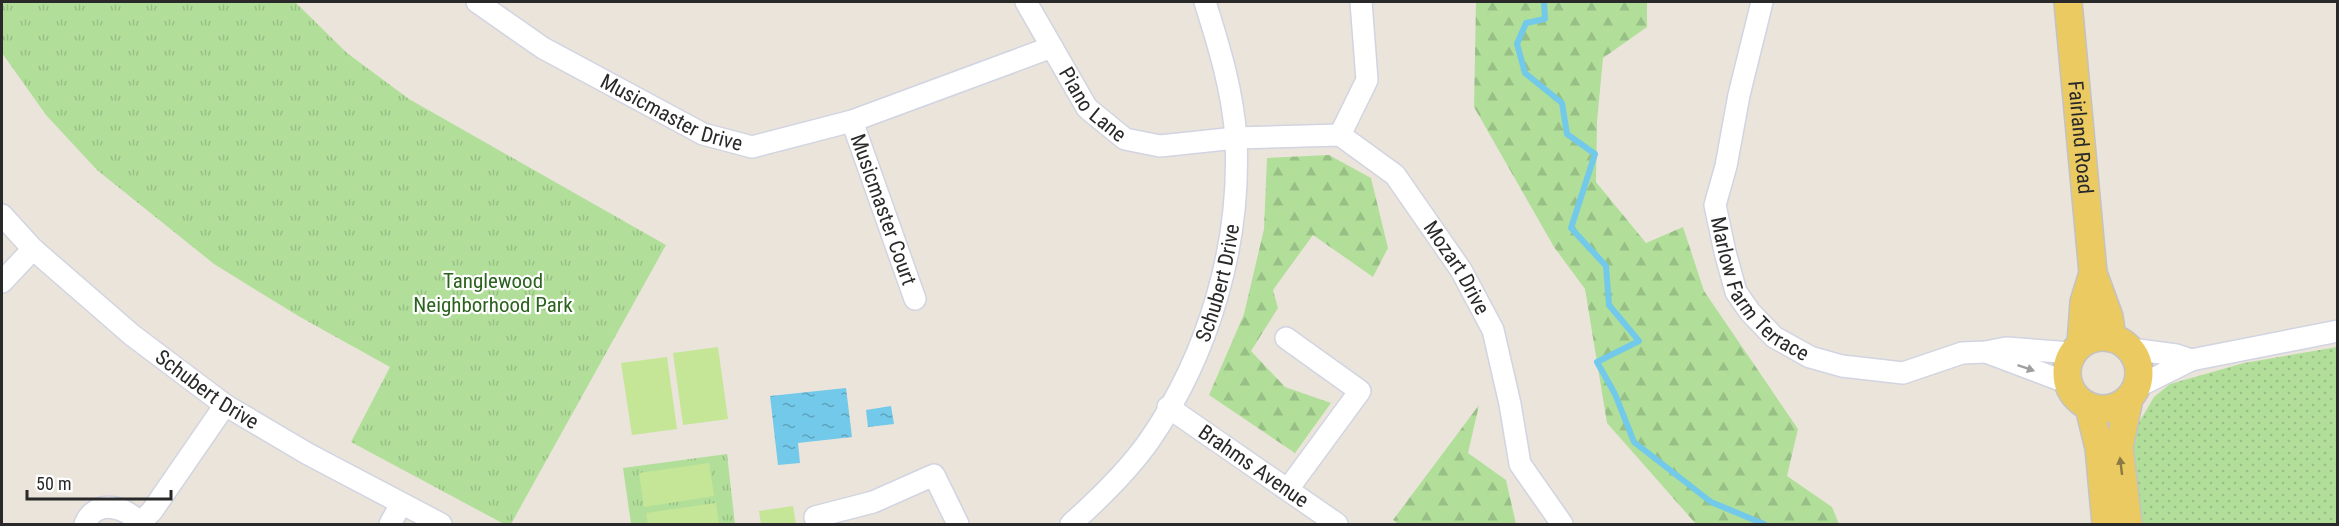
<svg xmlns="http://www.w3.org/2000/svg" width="2339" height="526" font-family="'Roboto Condensed',sans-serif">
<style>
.grass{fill:url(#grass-dots)}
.forest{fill:url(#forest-firs)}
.park{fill:url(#park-tufts)}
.pitch{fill:#c4e696}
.water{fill:url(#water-ripples)}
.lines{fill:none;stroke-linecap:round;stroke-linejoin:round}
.stream{stroke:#72c9e9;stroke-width:6}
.minor-casing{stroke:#d1d4e1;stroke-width:24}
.major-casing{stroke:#c3c3c3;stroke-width:30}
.minor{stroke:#fff;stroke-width:21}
.major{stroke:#eaca61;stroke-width:27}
.oneway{fill:#9f9f9f}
.oneway2{fill:#8a7a45}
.labels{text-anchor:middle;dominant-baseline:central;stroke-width:4.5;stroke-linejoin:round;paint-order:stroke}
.street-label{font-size:21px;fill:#292929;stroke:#fff}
.park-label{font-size:21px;fill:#2b621d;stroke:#fff}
</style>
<defs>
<pattern id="grass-dots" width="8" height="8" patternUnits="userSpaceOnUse" patternTransform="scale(1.5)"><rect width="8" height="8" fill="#b1df9a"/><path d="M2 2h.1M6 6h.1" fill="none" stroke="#98bf85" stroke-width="1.8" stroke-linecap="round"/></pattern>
<pattern id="forest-firs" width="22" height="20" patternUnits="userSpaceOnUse" patternTransform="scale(1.5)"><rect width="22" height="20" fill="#b1df9a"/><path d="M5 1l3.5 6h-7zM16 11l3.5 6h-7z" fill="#98bf85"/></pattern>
<pattern id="park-tufts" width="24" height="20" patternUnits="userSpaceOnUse" patternTransform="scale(1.5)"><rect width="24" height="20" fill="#b1df9a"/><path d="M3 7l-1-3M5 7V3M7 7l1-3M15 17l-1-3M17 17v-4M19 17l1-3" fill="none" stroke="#98bf85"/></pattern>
<pattern id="water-ripples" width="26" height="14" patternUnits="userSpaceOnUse" patternTransform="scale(1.5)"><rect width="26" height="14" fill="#72c9e9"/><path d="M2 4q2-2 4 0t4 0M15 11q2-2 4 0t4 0" fill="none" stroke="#5ea3bd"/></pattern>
</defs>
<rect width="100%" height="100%" fill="#ebe4db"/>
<!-- grass -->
<polygon class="grass" points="2337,347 2337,524 2140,524 2131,458 2138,424 2154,397 2170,384 2244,363"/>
<!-- forest -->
<g class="forest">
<polygon points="1476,2 1647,2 1647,27 1603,58 1597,122 1596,182 1646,243 1683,227 1704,291 1798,429 1787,476 1832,507 1839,524 1696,524 1607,423 1585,289 1554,247 1474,107"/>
<polygon points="1329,155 1371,178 1388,248 1373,277 1313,235 1273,290 1278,308 1251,351 1285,387 1331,403 1295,453 1209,395 1244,314 1264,229 1267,158"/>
<polygon points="1479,405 1468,453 1506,480 1516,524 1398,524 1393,520"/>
</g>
<!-- park -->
<g class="park">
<polygon points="2,2 295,2 347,53 409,99 666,245 511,524 504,524 351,442 390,367 300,317 214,264 97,170 46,115 2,53"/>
<polygon points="727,454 735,524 631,524 623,468"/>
</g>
<!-- pitch -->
<g class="pitch">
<polygon points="718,347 728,419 683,425 673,353"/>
<polygon points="667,357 677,429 632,435 621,363"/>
<polygon points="709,463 714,496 644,507 639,473"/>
<polygon points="716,503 719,524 648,524 646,513"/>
<polygon points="793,506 796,524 761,524 759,511"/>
</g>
<!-- water -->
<g class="water">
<polygon points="846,388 852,437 798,443 800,463 778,465 770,396"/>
<polygon points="891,406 894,424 868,427 866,410"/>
</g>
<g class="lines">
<!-- stream -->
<polyline class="stream" points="1544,2 1545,19 1526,23 1517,44 1525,73 1562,103 1567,134 1595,154 1571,228 1606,266 1609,305 1639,341 1597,362 1615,394 1634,442 1711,502 1764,524"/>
<!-- minor casing -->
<g class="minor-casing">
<g id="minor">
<path id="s1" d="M477,2L543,48L703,134L752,147L852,121L1052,47"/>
<path id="s2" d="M1026,2L1087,108L1125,139L1160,146L1236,138L1340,135L1395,175L1461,270L1493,330L1510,404L1520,464L1562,524"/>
<path id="s3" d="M1762,2L1739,95L1726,166L1715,205L1725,252L1736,292L1750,312L1774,337L1810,357L1842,366L1903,373L1962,353L1986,352L2006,348L2072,353"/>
<path id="s4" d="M852,121L915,299"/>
<polyline points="1340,135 1367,80 1361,2"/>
<path id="s5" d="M2,215L33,249L132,335L225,405L308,454L441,524"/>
<polyline points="2,282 33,249"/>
<polyline points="1286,338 1360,391 1288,489"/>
<polyline points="2131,349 2176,355 2191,360"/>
<polyline points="1986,352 2068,383"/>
<polyline points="2137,387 2191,360 2338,331"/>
<path id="s6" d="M1168,407L1337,524"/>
<polyline points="140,523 152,511 225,405"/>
<path d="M85,524C95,498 127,506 140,524"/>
<polyline points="390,524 401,504"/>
<polyline points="817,524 815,517 873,502 934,475 958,524"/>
<path id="s7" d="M1071,524C1099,499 1127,472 1149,441C1209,354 1241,245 1236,139C1233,92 1219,46 1205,2"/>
</g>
</g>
<!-- major casing -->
<g class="major-casing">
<g id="major">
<path id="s8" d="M2068,2L2093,273L2109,317L2112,338"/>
<circle cx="2103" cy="373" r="36"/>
<polyline points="2081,344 2084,302 2093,273"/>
<polyline points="2089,407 2099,448 2106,524"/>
<polyline points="2128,524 2119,447 2129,399"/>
</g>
</g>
<!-- minor -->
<use href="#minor" class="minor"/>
<!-- major -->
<use href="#major" class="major"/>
</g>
<!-- one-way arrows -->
<defs><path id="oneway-solid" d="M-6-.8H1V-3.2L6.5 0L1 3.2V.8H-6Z" transform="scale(1.5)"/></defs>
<use class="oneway" href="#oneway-solid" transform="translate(2026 368) rotate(19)"/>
<use class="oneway2" href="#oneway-solid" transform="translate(2121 466) rotate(-97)"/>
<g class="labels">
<!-- street labels -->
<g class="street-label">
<text stroke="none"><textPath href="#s2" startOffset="123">Piano Lane</textPath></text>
<text stroke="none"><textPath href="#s1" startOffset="225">Musicmaster Drive</textPath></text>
<text stroke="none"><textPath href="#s8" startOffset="136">Fairland Road</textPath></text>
<text stroke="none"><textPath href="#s4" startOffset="94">Musicmaster Court</textPath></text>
<text stroke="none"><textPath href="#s2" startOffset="567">Mozart Drive</textPath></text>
<text stroke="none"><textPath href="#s7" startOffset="288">Schubert Drive</textPath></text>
<text stroke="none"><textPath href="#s3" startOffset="308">Marlow Farm Terrace</textPath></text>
<text stroke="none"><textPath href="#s5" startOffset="270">Schubert Drive</textPath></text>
<text stroke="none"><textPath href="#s6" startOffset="104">Brahms Avenue</textPath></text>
</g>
<!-- park labels -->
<g class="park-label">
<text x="493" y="281">Tanglewood<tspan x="493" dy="24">Neighborhood Park</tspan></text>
</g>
</g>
<!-- border -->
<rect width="2339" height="526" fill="none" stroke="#292929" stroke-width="6"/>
<!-- scale -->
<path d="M27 490v9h144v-9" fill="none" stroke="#292929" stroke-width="3"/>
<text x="36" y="490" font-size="18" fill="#292929" stroke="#ffffff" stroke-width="4.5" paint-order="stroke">50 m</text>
</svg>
